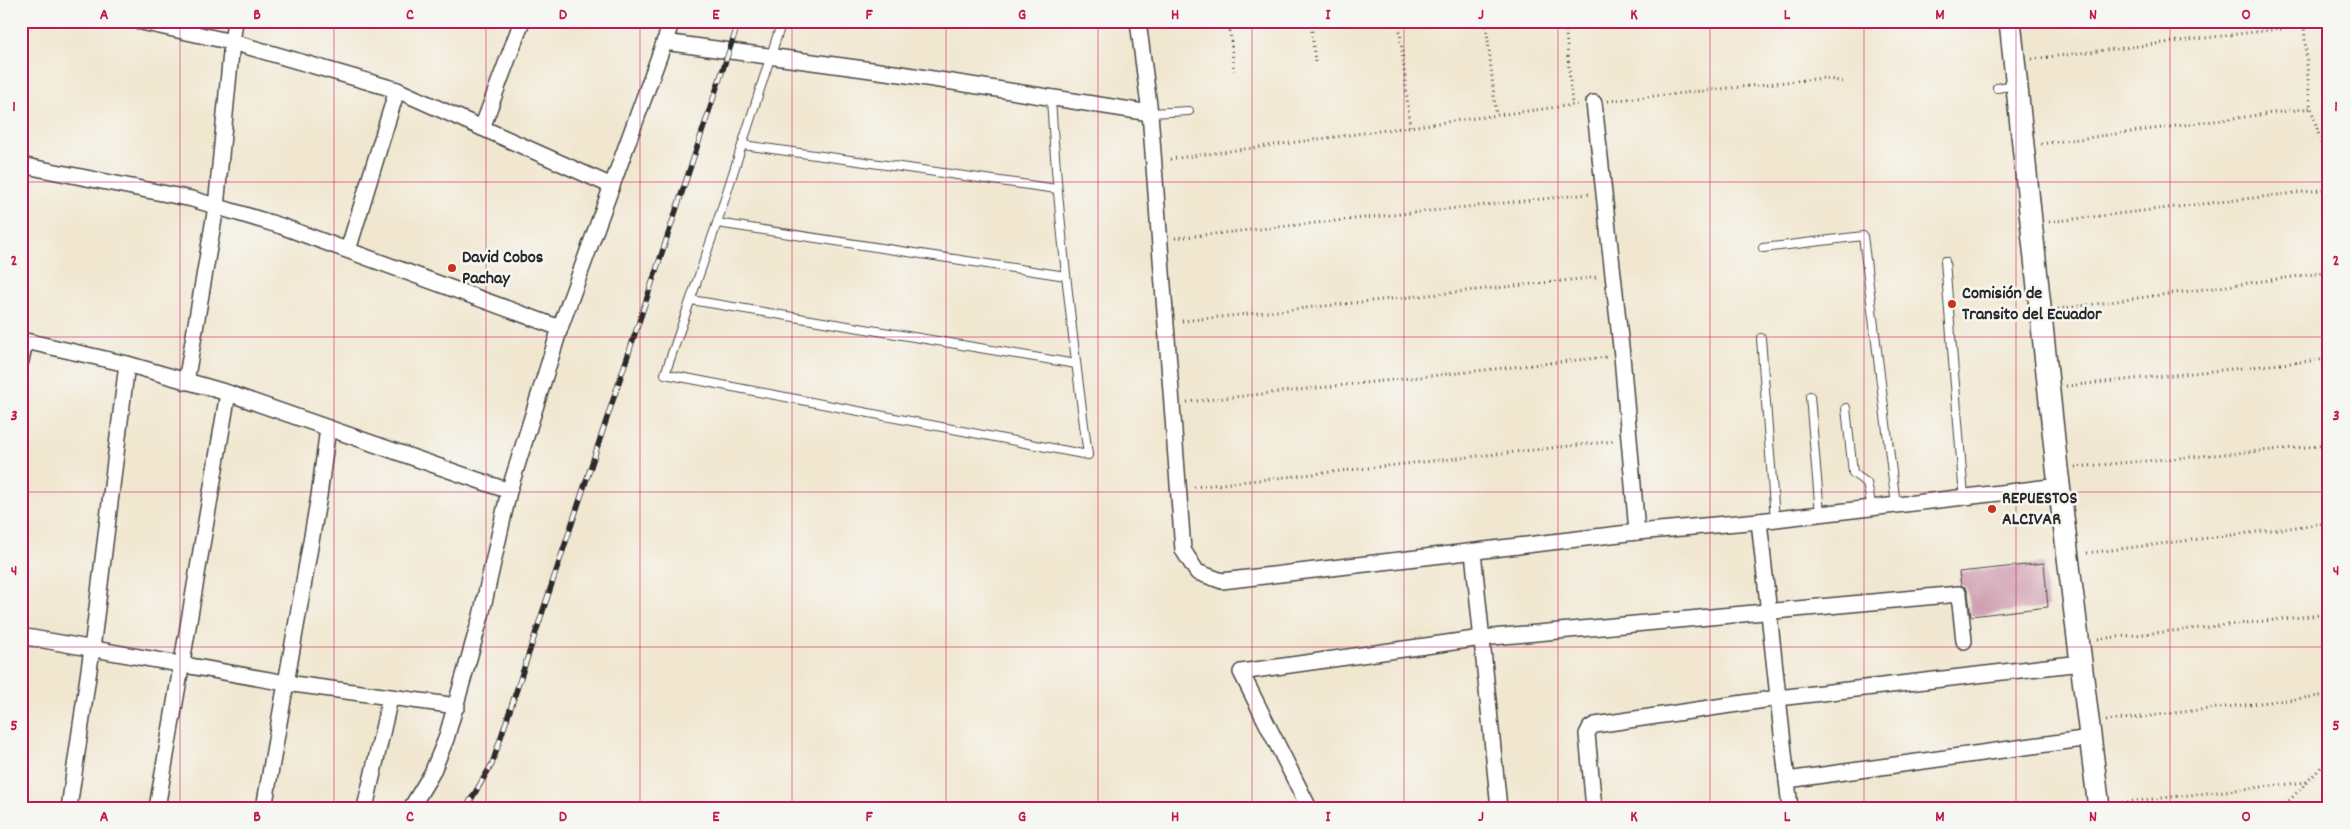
<svg xmlns="http://www.w3.org/2000/svg" width="2350" height="829" font-family="Dekko,sans-serif">
<style>
.building{fill:#cd99ad}
.lines{fill:none;stroke-linecap:round;stroke-linejoin:round}
.lane-casing{stroke:#494744;stroke-width:10}
.street-casing{stroke:#494744;stroke-width:18}
.secondary-casing{stroke:#494744;stroke-width:24}
.path{stroke:#494744;stroke-width:3;stroke-dasharray:1 4;stroke-linecap:butt}
.lane{stroke:#fff;stroke-width:8}
.street{stroke:#fff;stroke-width:15}
.secondary{stroke:#fff;stroke-width:21}
.rail-casing{stroke:#2b2b2b;stroke-width:5.5}
.rail{stroke:#f6f6f2;stroke-width:4;stroke-dasharray:11;stroke-linecap:butt}
.grid{fill:none;stroke:#c2185b;stroke-width:1;stroke-opacity:0.55}
.poi-dot{fill:#c8321e;stroke:#f6f6f2;stroke-width:2}
.labels{text-anchor:middle;dominant-baseline:central;stroke-width:5;stroke-linejoin:round;paint-order:stroke}
.poi-label{font-size:18px;font-weight:bold;fill:#2b2b2b;stroke:#f6f6f2;text-anchor:start}
.neatline{fill:none;stroke:#c2185b;stroke-width:2}
.grid-label{font-size:16px;text-anchor:middle;font-weight:bold;fill:#c2185b}
</style>
<rect width="100%" height="100%" fill="#f6f6f2"/>
<filter id="ink" filterUnits="userSpaceOnUse"><feTurbulence type="fractalNoise" baseFrequency=".02" numOctaves="2"/><feDisplacementMap in="SourceGraphic" scale="10" xChannelSelector="R" yChannelSelector="G"/><feConvolveMatrix kernelMatrix="1 2 1 2 8 2 1 2 1" color-interpolation-filters="sRGB"/></filter>
<filter id="wash" filterUnits="userSpaceOnUse"><feTurbulence type="fractalNoise" baseFrequency=".0096" numOctaves="4" result="noise"/><feDisplacementMap in="SourceGraphic" scale="20" xChannelSelector="R" yChannelSelector="G"/><feGaussianBlur stdDeviation="1.12" result="paint"/><feColorMatrix in="noise" values="0 0 0 0 0 0 0 0 0 0 0 0 0 0 0 0 0 1.4 0 .05"/><feComposite in="paint" operator="in"/></filter>
<g filter="url(#wash)">
<rect width="100%" height="100%" fill="#f1e7d0"/>
<g id="blocks">
<!-- building -->
<polygon class="building" points="2044,563 2048,607 1971,616 1968,593 1966,588 1961,585 1959,572"/>
</g>
</g>
<g filter="url(#ink)">
<use href="#blocks" fill-opacity="0" stroke="#494744" stroke-width="1"/>
<g class="lines">
<!-- lane casing -->
<g class="lane-casing">
<g id="lane">
<path d="M782,21L717,223L665,374L1088,455C1072,336 1058,218 1051,98"/>
<polyline points="1997,88 2015,85"/>
<polyline points="1150,113 1189,111"/>
<polyline points="743,145 1057,189"/>
<polyline points="717,223 1066,276"/>
<polyline points="1763,248 1863,236 1896,505"/>
<polyline points="1945,261 1964,497"/>
<polyline points="691,300 1076,364"/>
<polyline points="1761,338 1775,519"/>
<polyline points="1810,396 1820,514"/>
<polyline points="1846,408 1853,473 1867,483 1872,508"/>
</g>
</g>
<!-- street casing -->
<g class="street-casing">
<g id="street">
<polyline points="137,21 232,42 397,90 612,186"/>
<polyline points="1138,21 1150,113 1183,550 1197,572 1222,581 1637,532 1759,521 2059,486"/>
<polyline points="664,42 901,74 1150,113"/>
<polyline points="1594,103 1622,356 1637,532"/>
<polyline points="482,128 522,21"/>
<polyline points="21,165 192,199 281,226 560,328"/>
<polyline points="348,250 397,90"/>
<polyline points="21,340 127,364 228,393 509,491"/>
<polyline points="21,361 25,341"/>
<polyline points="186,382 216,207 232,42 235,21"/>
<polyline points="1759,521 1790,808"/>
<polyline points="1473,552 1499,808"/>
<polyline points="21,636 286,683 457,706"/>
<polyline points="1787,780 2090,738"/>
<polyline points="69,808 92,649 127,364"/>
<polyline points="157,808 228,393"/>
<polyline points="264,808 319,496 328,428"/>
<polyline points="365,808 390,698"/>
<polyline points="411,808 432,773 446,739 481,616 509,491 560,328 672,21"/>
<polyline points="1309,808 1241,672 1482,638 1959,594 1964,641"/>
<polyline points="1594,808 1587,734 1590,728 1595,725 1778,698 2081,663"/>
</g>
</g>
<!-- secondary casing -->
<g class="secondary-casing">
<polyline id="secondary" points="2010,21 2057,468 2099,808"/>
</g>
<!-- path -->
<g class="path">
<polyline points="1229,21 1234,71"/>
<polyline points="1311,21 1315,63"/>
<polyline points="1399,21 1410,126"/>
<polyline points="1486,21 1496,115"/>
<polyline points="1565,21 1572,104"/>
<polyline points="2325,21 2304,26 2310,104 2329,170"/>
<polyline points="2032,59 2304,26"/>
<polyline points="1608,101 1824,78 1844,82"/>
<polyline points="2041,144 2311,108"/>
<polyline points="1170,159 1580,104"/>
<polyline points="2049,222 2329,189"/>
<polyline points="1175,238 1589,194"/>
<polyline points="2058,309 2329,272"/>
<polyline points="1182,321 1599,277"/>
<polyline points="2066,386 2329,359"/>
<polyline points="1187,402 1606,357"/>
<polyline points="2075,467 2329,445"/>
<polyline points="1194,487 1615,441"/>
<polyline points="2087,553 2329,523"/>
<polyline points="2098,639 2329,614"/>
<polyline points="2106,721 2329,695"/>
<polyline points="2117,803 2307,782"/>
<polyline points="2282,808 2329,759"/>
</g>
<!-- lane -->
<use href="#lane" class="lane"/>
<!-- street -->
<use href="#street" class="street"/>
<!-- secondary -->
<use href="#secondary" class="secondary"/>
<!-- rail casing -->
<g class="rail-casing">
<polyline id="rail" points="466,808 492,764 739,21"/>
</g>
<!-- rail -->
<use href="#rail" class="rail"/>
</g>
</g>
<!-- grid -->
<path class="grid" d="M180,21V808M334,21V808M486,21V808M640,21V808M792,21V808M946,21V808M1098,21V808M1252,21V808M1404,21V808M1558,21V808M1710,21V808M1864,21V808M2016,21V808M2170,21V808M21,182H2329M21,337H2329M21,492H2329M21,647H2329"/>
<!-- markers -->
<g class="poi-dot">
<circle cx="452" cy="268" r="5"/>
<circle cx="1952" cy="304" r="5"/>
<circle cx="1992" cy="509" r="5"/>
</g>
<g class="labels">
<!-- poi labels -->
<g class="poi-label">
<text x="462" y="258">David Cobos<tspan x="462" dy="21">Pachay</tspan></text>
<text x="1962" y="294">Comisión de<tspan x="1962" dy="21">Transito del Ecuador</tspan></text>
<text x="2002" y="499">REPUESTOS<tspan x="2002" dy="21">ALCIVAR</tspan></text>
</g>
</g>
<!-- margin -->
<rect width="2350" height="829" fill="none" stroke="#f6f6f2" stroke-width="55"/>
<rect x="28" y="28" width="2294" height="774" class="neatline"/>
<g class="grid-label">
<text x="104" y="19">A</text>
<text x="257" y="19">B</text>
<text x="410" y="19">C</text>
<text x="563" y="19">D</text>
<text x="716" y="19">E</text>
<text x="869" y="19">F</text>
<text x="1022" y="19">G</text>
<text x="1175" y="19">H</text>
<text x="1328" y="19">I</text>
<text x="1481" y="19">J</text>
<text x="1634" y="19">K</text>
<text x="1787" y="19">L</text>
<text x="1940" y="19">M</text>
<text x="2093" y="19">N</text>
<text x="2246" y="19">O</text>
<text x="14" y="111">1</text>
<text x="2336" y="111">1</text>
<text x="14" y="265">2</text>
<text x="2336" y="265">2</text>
<text x="14" y="420">3</text>
<text x="2336" y="420">3</text>
<text x="14" y="575">4</text>
<text x="2336" y="575">4</text>
<text x="14" y="730">5</text>
<text x="2336" y="730">5</text>
<text x="104" y="821">A</text>
<text x="257" y="821">B</text>
<text x="410" y="821">C</text>
<text x="563" y="821">D</text>
<text x="716" y="821">E</text>
<text x="869" y="821">F</text>
<text x="1022" y="821">G</text>
<text x="1175" y="821">H</text>
<text x="1328" y="821">I</text>
<text x="1481" y="821">J</text>
<text x="1634" y="821">K</text>
<text x="1787" y="821">L</text>
<text x="1940" y="821">M</text>
<text x="2093" y="821">N</text>
<text x="2246" y="821">O</text>
</g>
</svg>
